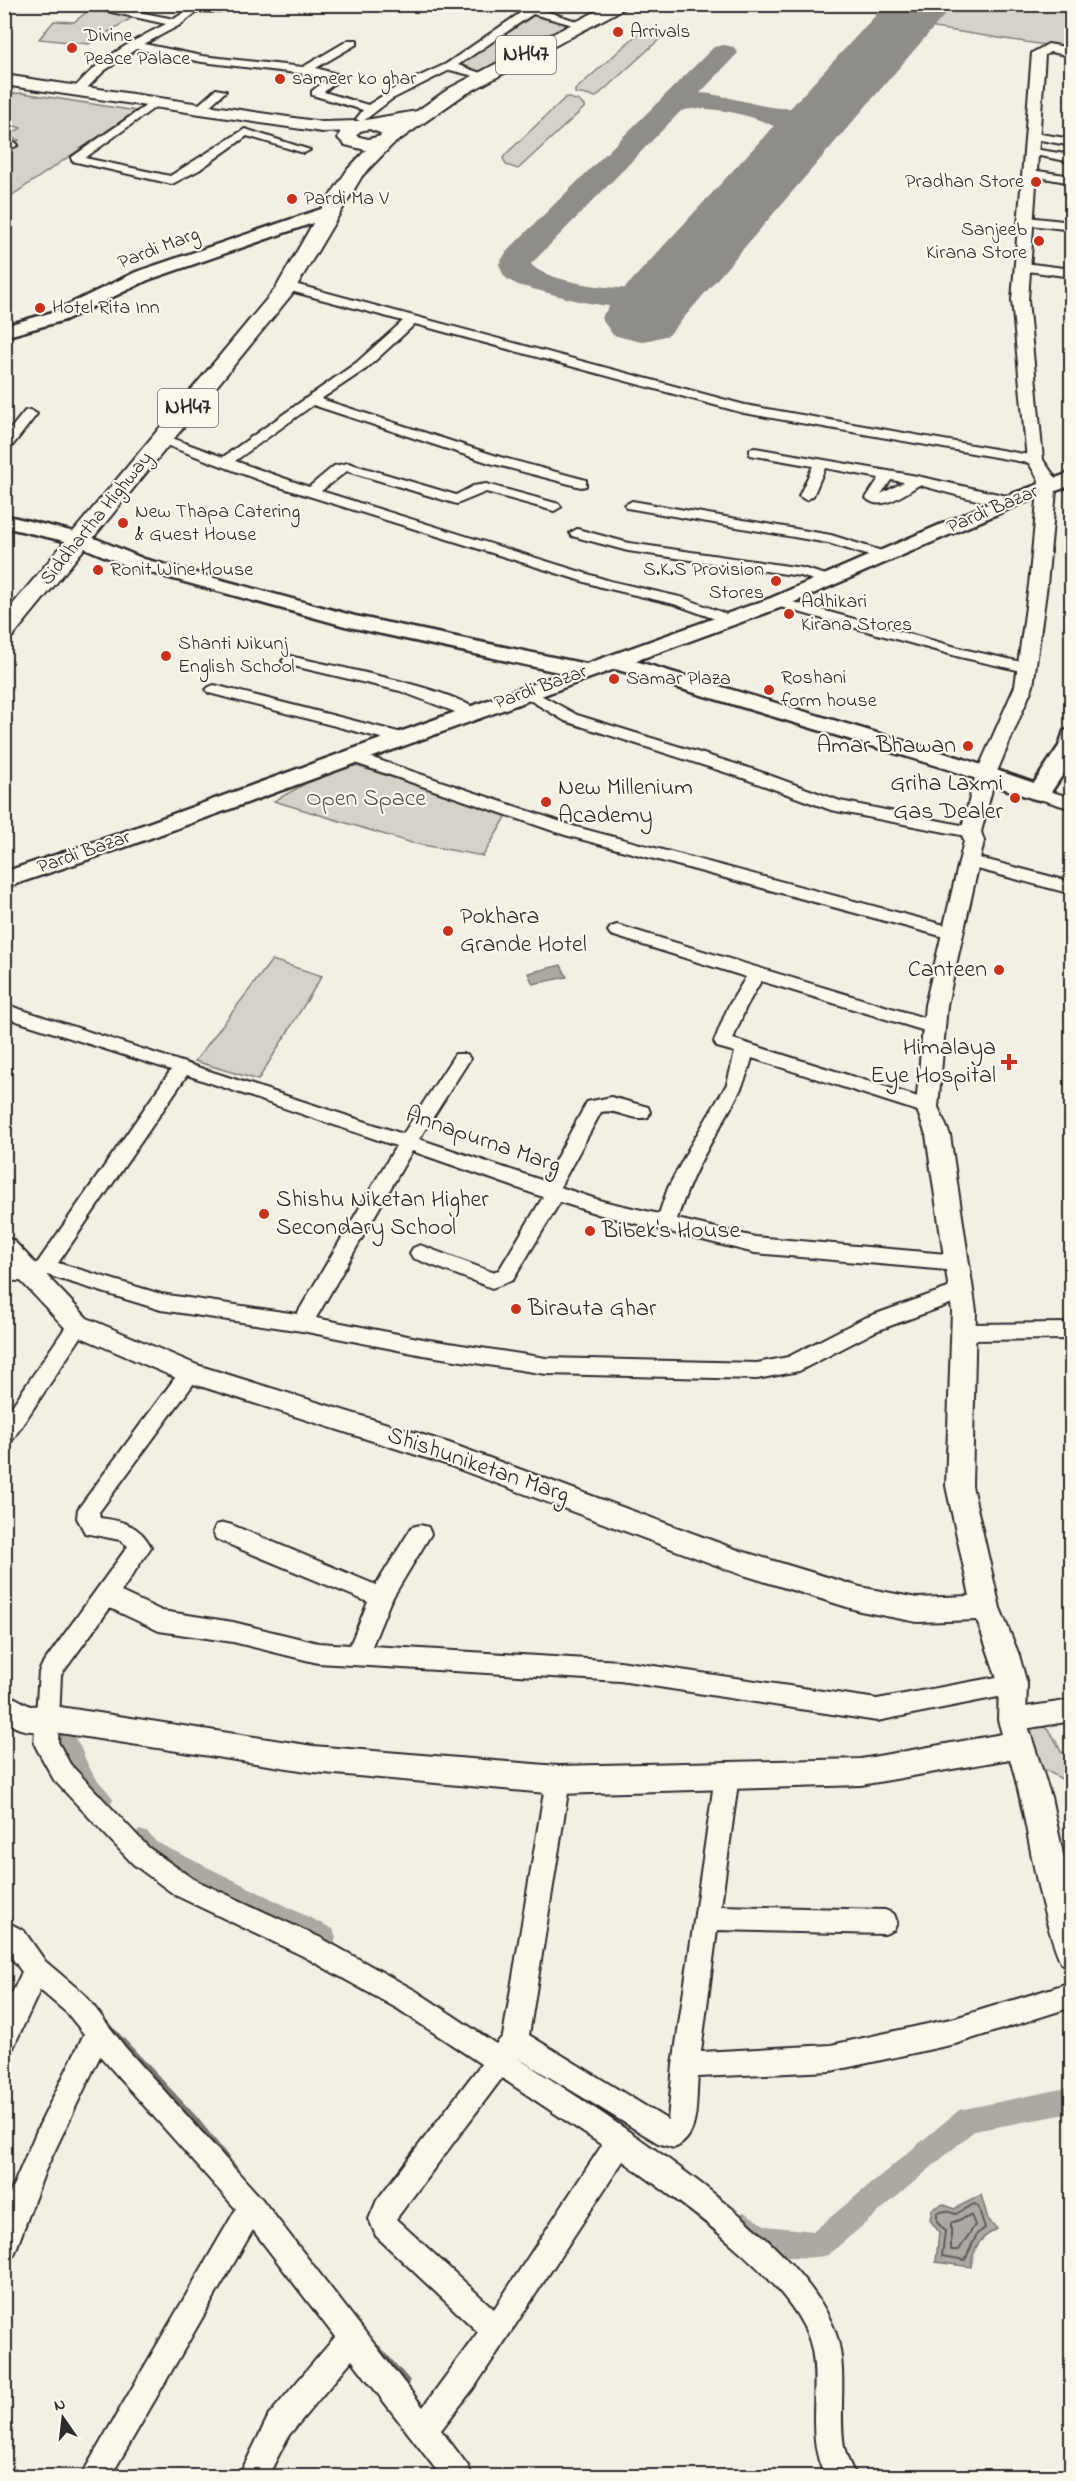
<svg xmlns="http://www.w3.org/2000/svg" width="1076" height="2481" font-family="'Indie Flower',sans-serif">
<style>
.green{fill:#d5d2c9;stroke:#807e7a;stroke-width:1.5}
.water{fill:#aca9a2;stroke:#787772;stroke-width:1.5}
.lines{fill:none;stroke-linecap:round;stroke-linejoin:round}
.shore{stroke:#5f5d5b;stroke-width:2}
.stream{stroke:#787772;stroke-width:7}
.canal{fill:#aca9a2;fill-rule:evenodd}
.taxiway{fill:#8f8d88;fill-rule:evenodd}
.runway{fill:#8f8d88;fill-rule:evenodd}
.minor-casing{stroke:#2b2b2b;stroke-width:4}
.tertiary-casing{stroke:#2b2b2b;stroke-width:4}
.secondary-casing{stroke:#2b2b2b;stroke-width:5}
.primary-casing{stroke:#2b2b2b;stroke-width:4}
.trunk-casing{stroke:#2b2b2b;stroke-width:4}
.minor{fill:#fbf7ec;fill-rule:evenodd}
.tertiary{fill:#fbf7ec;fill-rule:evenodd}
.secondary{fill:#fbf7ec;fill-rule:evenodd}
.primary{fill:#fbf7ec;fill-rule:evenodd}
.trunk{fill:#fbf7ec;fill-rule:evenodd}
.poi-dot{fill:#c8321e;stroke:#fbf7ec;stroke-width:2}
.labels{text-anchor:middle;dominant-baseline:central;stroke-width:4.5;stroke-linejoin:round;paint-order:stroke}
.far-poi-label{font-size:20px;fill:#2b2b2b;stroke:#fbf7ec;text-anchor:start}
.far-street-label{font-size:20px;fill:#2b2b2b;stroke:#fbf7ec}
.shield{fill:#fbf7ec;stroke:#696865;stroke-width:1.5}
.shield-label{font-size:22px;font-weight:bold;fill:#2b2b2b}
.poi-label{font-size:24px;fill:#2b2b2b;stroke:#fbf7ec;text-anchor:start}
.park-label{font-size:24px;fill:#565552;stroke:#fbf7ec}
.street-label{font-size:24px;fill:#2b2b2b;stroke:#fbf7ec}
</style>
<rect width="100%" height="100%" fill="#f3efe4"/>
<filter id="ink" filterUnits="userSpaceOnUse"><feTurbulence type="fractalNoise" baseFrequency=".0167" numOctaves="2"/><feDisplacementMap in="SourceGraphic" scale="12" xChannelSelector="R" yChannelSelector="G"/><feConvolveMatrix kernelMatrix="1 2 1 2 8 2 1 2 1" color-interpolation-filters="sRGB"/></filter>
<g filter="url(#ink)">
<!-- green -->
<g class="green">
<polygon points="948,5 1071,5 1071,49 928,27"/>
<polygon points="92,8 133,17 89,44 39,39 54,21 74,22"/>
<polygon points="536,14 569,25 476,73 459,65"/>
<polygon points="640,32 662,37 596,97 575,93 575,90"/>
<polygon points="23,93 136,111 5,200 5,149 19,140 5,136 5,133 11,134 21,128 5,123 4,94"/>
<polygon points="566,97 579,101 585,107 518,169 506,165 503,158 506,154"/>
<polygon points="344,762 508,814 483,856 412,843 274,801"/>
<polygon points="272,960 322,976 258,1080 195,1061"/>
<path d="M1018,1722C1043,1721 1051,1728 1061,1752L1071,1754V1784L1043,1769L1031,1755Z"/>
</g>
<!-- water -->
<g class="water">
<polygon points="561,965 567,977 533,984 528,973"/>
<path d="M981,2195L988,2219L997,2229C979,2238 973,2248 971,2267L936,2262L939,2232L930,2220L932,2209L943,2204L954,2209Z"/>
</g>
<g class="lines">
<!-- shore -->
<g class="shore">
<polygon points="974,2204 978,2206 985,2228 977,2234 965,2260 942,2256 945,2231 937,2222 937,2213 946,2211 956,2214"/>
<polygon points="971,2215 975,2225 959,2250 951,2250 951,2223"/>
</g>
<!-- stream -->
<g class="stream">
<polyline points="114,2033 194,2119 235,2170"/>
<polyline points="377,2348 406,2381"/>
</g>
<!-- canal -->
<g class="canal">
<path d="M58,1725C83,1735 81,1759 96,1778C102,1786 109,1791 113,1800L109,1808L101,1811C75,1801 75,1775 61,1754C56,1747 50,1744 46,1736L50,1728Z"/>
<polygon points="140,1830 148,1833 156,1842 333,1929 336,1938 333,1947 324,1950 315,1947 140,1858 128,1841 132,1833"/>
<path d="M1072,2087V2113L974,2131L828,2255C813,2260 767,2257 753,2249C743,2244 735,2235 731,2225L735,2216L744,2212L766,2226L814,2231L959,2110Z"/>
</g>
<!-- taxiway -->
<path class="taxiway" d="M724,45L734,47L738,53L700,93C733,95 769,113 802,107C818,104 825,94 842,98L846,104L842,110L807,124C815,135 814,140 806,151L796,154L786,151L781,145L784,133C766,117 705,103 681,111L531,264C544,281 613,290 635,288C653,286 662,275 680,279L685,286C659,324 580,302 544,292C531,288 514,286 505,277C502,273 501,269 499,264L507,251L714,47Z"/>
<!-- runway -->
<polygon class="runway" points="886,4 954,4 669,335 641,342 613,335 601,318 613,301"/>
<!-- minor casing -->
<g class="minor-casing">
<g id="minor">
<path d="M75,4H98L174,19L196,5L241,4L220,12L198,11L180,25L144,44L202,56L303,67L349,40H357V44L316,68L343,76L324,92L368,105L398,86L446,64L523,11L505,4H523L589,25L584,28L533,14L458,65L486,75V79L450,70L392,99L362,122L356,119L363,110L312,95V91L330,77L202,62L136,49L104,71L83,92H75L73,90C98,59 132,41 166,24Z"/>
<polygon points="216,89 226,91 205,110 197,110 197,106"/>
<polygon points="157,98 161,99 161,103 85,158 170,176 245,129 310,150 304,153 247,136 199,170 172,184 72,161 72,157"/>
<polygon points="1034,133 1072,139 1072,146 1030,138 1030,134"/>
<polygon points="4,140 16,143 18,145 12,148 4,147"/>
<polygon points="1033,149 1072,155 1072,162 1029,154 1027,152"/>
<polygon points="1031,170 1072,176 1072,183 1027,175 1025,173"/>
<polygon points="1027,217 1072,222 1072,230 1023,224 1023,218"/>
<polygon points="1024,263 1072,269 1072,277 1020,270 1020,264"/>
<polygon points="287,282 745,405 1035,456 1042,460 1035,464 744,413 415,324 366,369 321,399 500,457 586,480 586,486 581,487 490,463 313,405 235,461 309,487 334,466 348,463 456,495 473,486 486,484 559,504 561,507 554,511 486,492 457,504 347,471 321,491 610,581 684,598 734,617 736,620 734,623 729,624 674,604 601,587 267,483 158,442 156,439 163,435 223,457 356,363 403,321 283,289 281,286"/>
<polygon points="30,410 37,414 9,450 4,451 4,437 25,411"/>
<path d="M755,448L917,476L1016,498L1018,501C1007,512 936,489 919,485C905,493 881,513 866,498L879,478L825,468L813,496L806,500L799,496L813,466L750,455V449ZM891,480L904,482L881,494Z"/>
<polygon points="632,501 831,535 888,553 890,556 883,560 828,543 627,508 625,505"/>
<polygon points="577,529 629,543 802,568 833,577 835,580 828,584 800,576 628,551 572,536 570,533"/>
<polygon points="778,598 967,650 1031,664 1034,667 1026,672 960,657 773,605 771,602 773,599"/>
<path d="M290,656C325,665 461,689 479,713L471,718L400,691L285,664L282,661L285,658Z"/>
<polygon points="214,685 406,734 408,738 400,743 209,693 206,690 209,687"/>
<polygon points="528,688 577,715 755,770 840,801 971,827 979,832 971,837 831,810 743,778 565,721 523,696 520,693"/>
<polygon points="352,751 576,827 952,927 961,933 952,939 565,835 346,760 344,756 346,752"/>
<polygon points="1039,788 1072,798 1072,809 1033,797 1031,793"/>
<polygon points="968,855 1072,882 1072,894 962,865 960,861"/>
<path d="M617,925L941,1023L944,1028L941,1033L935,1034L761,981L746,1007L733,1039L934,1102L936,1107L934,1112L927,1114L752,1058C743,1093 724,1118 707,1150C694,1172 685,1195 677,1219L755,1237L958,1255L965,1258L968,1263L965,1268L958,1271L755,1253L601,1215L560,1202L513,1280L492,1288L413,1258L410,1253L413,1248L420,1245L492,1272L499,1270L543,1197L412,1151L316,1318L423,1339L546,1358L757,1363L788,1357L862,1319L962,1283L969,1285L972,1291L969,1297L876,1331L799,1371L757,1379L546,1374L423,1355L302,1331L161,1310L47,1275L32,1282L4,1280V1264L30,1266L38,1262L171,1070L4,1017V1004L403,1134L455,1054H467L470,1059L419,1139L544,1181L587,1102L611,1097L648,1107L650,1112L648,1117C632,1122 617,1108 601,1112L560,1187L602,1201L659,1214L668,1188L689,1148L727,1084L735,1052L717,1047L714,1042L728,1007L746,977L611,935L608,931L611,927ZM187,1075L396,1146L297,1314L161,1294L58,1263Z"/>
<polygon points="78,1317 85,1319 88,1325 85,1331 11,1442 4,1445 4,1418 71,1319"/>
<polygon points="1072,1323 1072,1339 962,1340 955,1338 952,1332 955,1326 962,1324"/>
<path d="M190,1365L197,1367L200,1373L197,1379L99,1512L100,1518C123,1521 140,1525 151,1547L121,1592L162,1611L233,1622L318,1643L350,1645L368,1602L216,1539L213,1532L216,1525L224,1523L232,1525L376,1585L412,1527L420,1525L428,1527L431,1534L390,1602L372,1646L620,1661L877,1699L1013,1674L1021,1677L1024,1684L1021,1691L1013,1694L877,1721L620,1681L318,1663L233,1642L159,1631L110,1608L61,1675L58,1742L70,1764L149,1848L193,1879L321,1938L416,1991L496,2044L503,2036L546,1780L550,1772L558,1769L566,1772L570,1780L529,2035L668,2120L673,2065L715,1776L719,1768L727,1765L735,1768L739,1776L721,1906L885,1910L894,1914L897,1922L894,1930L885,1934L717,1930L701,2052L831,2045L955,2018L1072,1982V2007L955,2044L831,2071L698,2077C695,2102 701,2137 674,2148L658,2143L518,2058C605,2116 803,2235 836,2334C848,2371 838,2410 844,2447C846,2458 852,2467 855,2476H825C805,2437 820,2391 812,2350C800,2283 676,2200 623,2161L476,2385L441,2430L468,2466L472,2476H441L352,2360L289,2435L268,2476H239L269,2415L335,2337L253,2230L111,2476H81L236,2209L100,2056L45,2171L14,2255L4,2258V2207L38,2128L84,2034L67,2013L40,1990L13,2048L4,2051V2010L22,1972L4,1947V1920L24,1931L45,1961L85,1995L125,2047L261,2198L423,2407L478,2332L376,2236L369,2219L377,2200L481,2064L398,2009L303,1956L175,1895L133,1864L54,1780L38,1751L34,1743L39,1672L42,1665L128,1546L120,1540L85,1533L77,1518L78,1509L183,1367ZM502,2078L602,2145L494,2309L396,2219Z"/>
<polygon points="1072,1700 1072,1721 1012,1731 1004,1727 1000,1720 1004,1713 1012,1709"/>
</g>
</g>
<!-- tertiary casing -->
<g class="tertiary-casing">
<path id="tertiary" d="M1048,44L1072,48V56L1050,52L1045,55L1028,300L1043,460L1057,480L1047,585L1033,686L996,774L981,832L984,841L947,1005L938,1107L950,1135L976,1311L972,1486L1000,1608L1019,1655L1027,1684L1026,1720L1051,1797L1072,1897V1967L1061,1963C1034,1898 1030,1825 1010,1759L861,1785L558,1794L313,1772L47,1731C29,1732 20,1731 4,1721V1692L30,1706L47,1705L313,1746L558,1766L861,1759L1002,1734L998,1720L999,1684L977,1620L917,1622L860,1611L737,1573L445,1464L181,1380L69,1332L4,1263V1238L13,1240L87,1318L197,1365L449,1443L738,1550L860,1587L917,1598L970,1596L946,1486L952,1311L926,1135L916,1107L925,1005L964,841L961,832L976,774L1015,686L1029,585L1039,480L1027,460L1012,300L1032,53Z"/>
</g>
<!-- secondary casing -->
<g class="secondary-casing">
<g id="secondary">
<polygon points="330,206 336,207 338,211 336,215 148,280 65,320 4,337 4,326 53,312 136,272"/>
<polygon points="1072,472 1072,485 1018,505 785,606 635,661 964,759 1034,783 1059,746 1064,731 1072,729 1072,761 1047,798 1039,800 1031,798 948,769 615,669 131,845 4,888 4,872 115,835 563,673 345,626 130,567 73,543 4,527 4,515 87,535 144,559 355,616 586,664 771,598 1004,497"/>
</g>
</g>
<!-- primary casing -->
<g class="primary-casing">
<polygon id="primary" points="4,75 322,122 359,121 368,126 359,131 322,132 4,85"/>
</g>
<!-- trunk casing -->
<g class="trunk-casing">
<path id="trunk" d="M610,4H632L462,96L392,145L362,176L292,294L13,636L4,638V615L276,288L320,211L348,169L366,150L345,145L338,138L342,127L354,122L417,111L450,88ZM369,129L380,133L381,136L368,139L356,136L360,131Z"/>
</g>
<!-- minor -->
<use href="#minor" class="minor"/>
<!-- tertiary -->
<use href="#tertiary" class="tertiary"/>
<!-- secondary -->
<use href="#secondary" class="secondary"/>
<!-- primary -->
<use href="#primary" class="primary"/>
<!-- trunk -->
<use href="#trunk" class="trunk"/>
</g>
</g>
<!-- markers -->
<g class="poi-dot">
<circle cx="618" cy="32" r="6"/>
<circle cx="72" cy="48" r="6"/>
<circle cx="280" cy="79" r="6"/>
<circle cx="1036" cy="182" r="6"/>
<circle cx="292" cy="199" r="6"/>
<circle cx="1039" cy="241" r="6"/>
<circle cx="40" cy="308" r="6"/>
<circle cx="123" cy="523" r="6"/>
<circle cx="98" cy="570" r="6"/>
<circle cx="776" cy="581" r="6"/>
<circle cx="789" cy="614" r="6"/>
<circle cx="166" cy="656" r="6"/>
<circle cx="614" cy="679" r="6"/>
<circle cx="769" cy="690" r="6"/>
<circle cx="968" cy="746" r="6"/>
<circle cx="1015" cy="798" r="6"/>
<circle cx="546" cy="802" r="6"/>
<circle cx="448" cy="931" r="6"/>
<circle cx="999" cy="970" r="6"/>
<path d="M1006 1053h6v6h6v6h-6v6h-6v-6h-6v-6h6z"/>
<circle cx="264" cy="1214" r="6"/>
<circle cx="590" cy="1231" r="6"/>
<circle cx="516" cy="1309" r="6"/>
</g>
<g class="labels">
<!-- far-poi labels -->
<g class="far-poi-label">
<text x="630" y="32">Arrivals</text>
<text x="84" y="36">Divine<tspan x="84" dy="23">Peace Palace</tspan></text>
<text x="292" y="79">sameer ko ghar</text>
<text x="1024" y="182" text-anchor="end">Pradhan Store</text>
<text x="304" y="199">Pardi Ma V</text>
<text x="1027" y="230" text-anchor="end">Sanjeeb<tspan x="1027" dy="23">Kirana Store</tspan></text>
<text x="52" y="308">Hotel Rita Inn</text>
<text x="135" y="512">New Thapa Catering<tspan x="135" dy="23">&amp; Guest House</tspan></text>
<text x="110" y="570">Ronit Wine House</text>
<text x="764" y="570" text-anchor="end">S.K.S Provision<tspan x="764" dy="23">Stores</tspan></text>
<text x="801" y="602">Adhikari<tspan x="801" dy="23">Kirana Stores</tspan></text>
<text x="178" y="644">Shanti Nikunj<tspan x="178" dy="23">English School</tspan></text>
<text x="781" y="678">Roshani<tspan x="781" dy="23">form house</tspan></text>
<text x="626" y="679">Samar Plaza</text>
</g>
<!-- far-street labels -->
<g class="far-street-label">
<text transform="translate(159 249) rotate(-21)">Pardi Marg</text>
<text transform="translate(993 510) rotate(-23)">Pardi Bazar</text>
<text transform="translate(97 519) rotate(-51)">Siddhartha Highway</text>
<text transform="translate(541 688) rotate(-20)">Pardi Bazar</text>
<text transform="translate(84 853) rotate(-19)">Pardi Bazar</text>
</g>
<!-- shield labels -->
<g class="shield">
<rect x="496" y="36" width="60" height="38" rx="4.5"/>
<rect x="158" y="389" width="60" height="38" rx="4.5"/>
</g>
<g class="shield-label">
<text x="526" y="55">NH47</text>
<text x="188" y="408">NH47</text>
</g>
<!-- poi labels -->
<g class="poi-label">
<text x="956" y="746" text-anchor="end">Amar Bhawan</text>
<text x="1003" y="784" text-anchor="end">Griha Laxmi<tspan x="1003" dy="28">Gas Dealer</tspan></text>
<text x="558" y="788">New Millenium<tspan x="558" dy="28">Academy</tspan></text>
<text x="460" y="917">Pokhara<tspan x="460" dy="28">Grande Hotel</tspan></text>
<text x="987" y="970" text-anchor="end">Canteen</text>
<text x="996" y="1048" text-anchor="end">Himalaya<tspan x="996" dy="28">Eye Hospital</tspan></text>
<text x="276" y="1200">Shishu Niketan Higher<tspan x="276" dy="28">Secondary School</tspan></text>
<text x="602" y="1231">Bibek's House</text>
<text x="528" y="1309">Birauta Ghar</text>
</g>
<!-- park labels -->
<g class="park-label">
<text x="366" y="799">Open Space</text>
</g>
<!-- street labels -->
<g class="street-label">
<text transform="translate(483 1141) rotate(19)">Annapurna Marg</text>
<text transform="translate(478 1466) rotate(19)">Shishuniketan Marg</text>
</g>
</g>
<!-- margin -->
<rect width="1076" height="2481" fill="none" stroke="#fbf7ec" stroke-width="24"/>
<rect x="12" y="12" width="1052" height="2457" fill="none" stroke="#2b2b2b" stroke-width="2" filter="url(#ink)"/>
<!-- north arrow -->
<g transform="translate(63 2418) rotate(346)" stroke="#fbf7ec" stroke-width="4.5" paint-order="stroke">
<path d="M0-4.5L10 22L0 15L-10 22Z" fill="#2b2b2b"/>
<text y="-9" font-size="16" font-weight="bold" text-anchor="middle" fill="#2b2b2b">N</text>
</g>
</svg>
